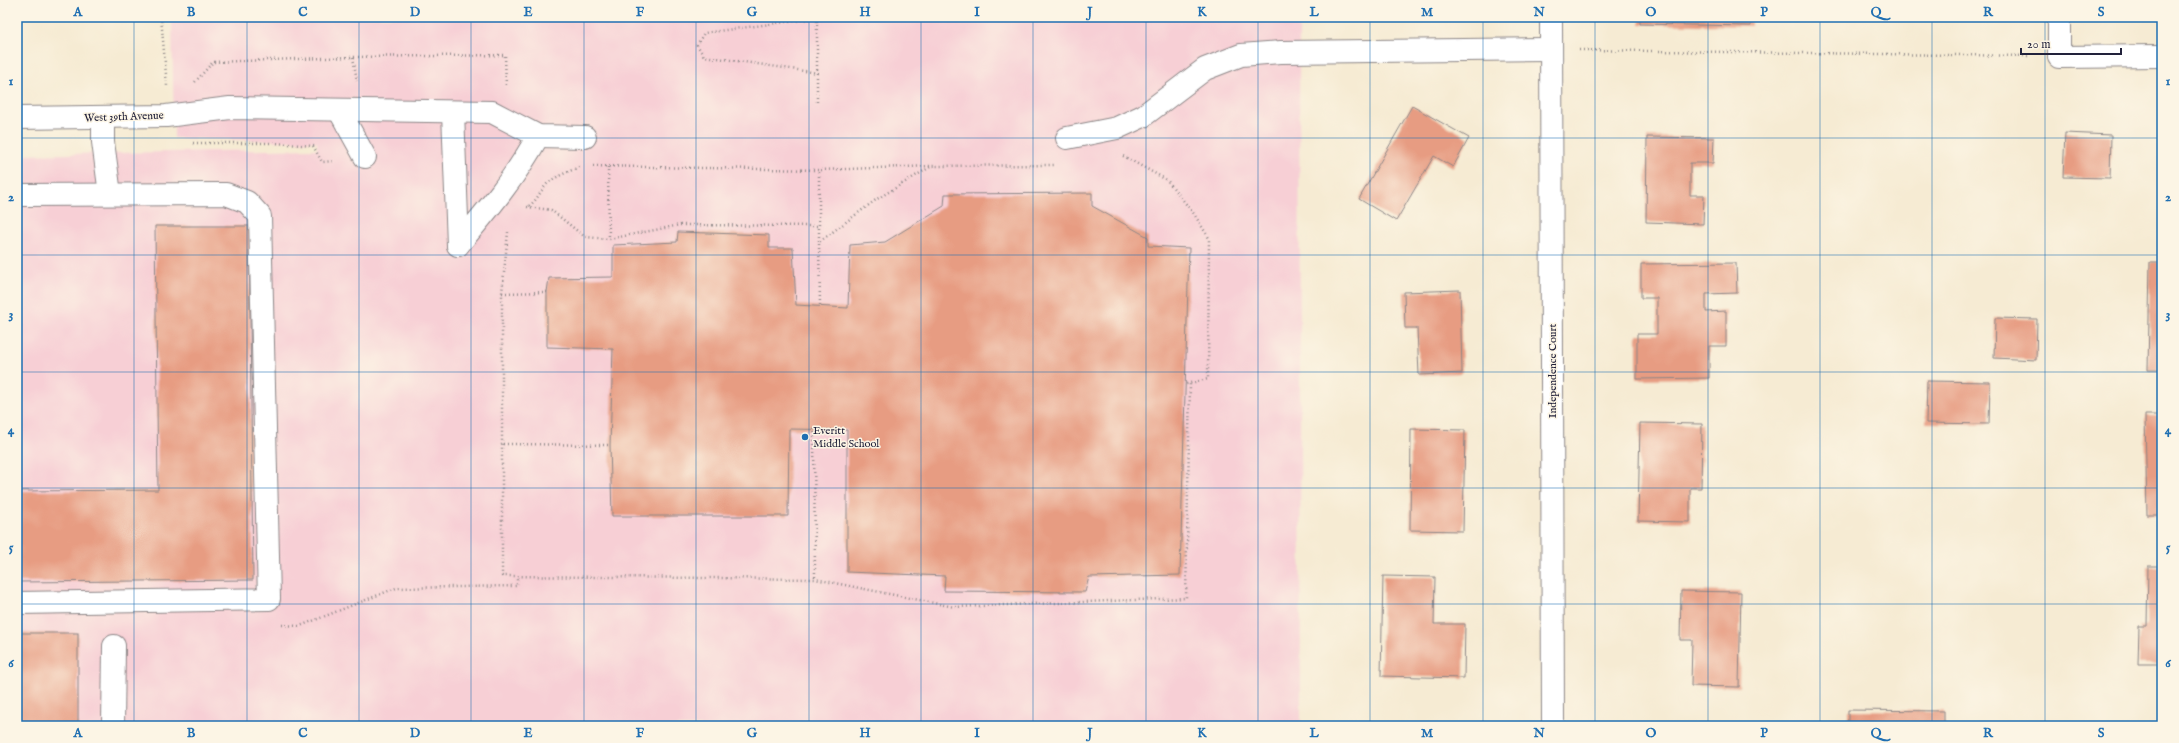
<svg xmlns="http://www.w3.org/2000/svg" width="2179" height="743" font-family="'IM FELL English',serif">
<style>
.built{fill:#f7cfd5}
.building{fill:#e79c82}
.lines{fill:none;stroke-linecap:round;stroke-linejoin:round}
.minor-casing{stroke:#8c8687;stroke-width:24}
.path{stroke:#8c8687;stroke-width:2.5;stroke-dasharray:1 3;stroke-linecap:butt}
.minor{stroke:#fff;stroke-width:22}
.grid{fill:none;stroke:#1f6fb2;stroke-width:1;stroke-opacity:0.55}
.poi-dot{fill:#1f6fb2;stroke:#fcf5e5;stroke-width:1.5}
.labels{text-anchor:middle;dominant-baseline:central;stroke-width:3;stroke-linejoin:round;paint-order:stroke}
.street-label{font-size:11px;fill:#22223b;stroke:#fcf5e5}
.poi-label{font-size:11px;fill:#22223b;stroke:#fcf5e5;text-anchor:start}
.neatline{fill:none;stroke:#1f6fb2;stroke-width:1.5}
.grid-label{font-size:13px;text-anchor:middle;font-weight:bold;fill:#1f6fb2}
</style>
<rect width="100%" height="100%" fill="#fcf5e5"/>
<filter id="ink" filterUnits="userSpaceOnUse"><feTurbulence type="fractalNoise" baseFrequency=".025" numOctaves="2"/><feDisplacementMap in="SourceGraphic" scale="8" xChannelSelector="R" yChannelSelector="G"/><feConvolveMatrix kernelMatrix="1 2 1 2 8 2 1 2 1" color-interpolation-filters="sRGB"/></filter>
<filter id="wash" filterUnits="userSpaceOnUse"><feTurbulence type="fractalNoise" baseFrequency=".012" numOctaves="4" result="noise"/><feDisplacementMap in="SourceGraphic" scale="16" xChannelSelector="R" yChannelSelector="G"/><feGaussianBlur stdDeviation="0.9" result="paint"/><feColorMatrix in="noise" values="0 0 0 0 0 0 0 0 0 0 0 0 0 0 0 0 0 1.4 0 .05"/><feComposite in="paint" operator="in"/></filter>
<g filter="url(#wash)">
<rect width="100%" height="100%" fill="#f6ebd3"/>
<!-- built -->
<polygon class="built" points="172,17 1299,17 1301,726 17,726 17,155 317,149 317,142 174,138"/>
<g id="blocks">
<!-- building -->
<g class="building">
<polygon points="1640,17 1751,17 1751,26 1640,24"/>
<polygon points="1412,106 1469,138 1453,167 1434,156 1396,221 1359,199"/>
<polygon points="2065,133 2111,135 2110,178 2063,177"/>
<polygon points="1647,137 1714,138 1713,163 1690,163 1690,195 1704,195 1703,224 1646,222"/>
<polygon points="1092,193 1092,206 1148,237 1148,246 1189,248 1180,575 1089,577 1085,592 944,591 945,576 847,572 847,430 789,429 788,516 612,516 610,445 613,349 547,347 547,292 549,278 613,277 613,245 677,242 678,232 769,235 769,248 793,248 796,305 848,308 850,245 885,242 944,206 945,194"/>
<polygon points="155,226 249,226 253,580 17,582 17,491 158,490"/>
<polygon points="2150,262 2162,262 2162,370 2148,370"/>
<polygon points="1736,263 1737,293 1706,294 1706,312 1726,311 1726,346 1709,346 1709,378 1637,379 1637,334 1657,334 1657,298 1641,298 1641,264"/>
<polygon points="1460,290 1462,373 1419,375 1417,328 1405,328 1404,292"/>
<polygon points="1995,318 2037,319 2036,360 1994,358"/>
<polygon points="1927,381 1990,382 1989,424 1926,423"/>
<polygon points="2145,415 2162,415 2162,515 2147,515"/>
<polygon points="1640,423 1702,424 1701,488 1690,488 1690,522 1638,521"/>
<polygon points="1411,429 1465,430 1463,531 1410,530"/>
<polygon points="2148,566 2162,566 2162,664 2138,664 2139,626 2147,626"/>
<polygon points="1383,576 1435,577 1434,624 1465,624 1464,678 1381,676"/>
<polygon points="1681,591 1741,592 1739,687 1691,686 1692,640 1680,640"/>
<rect x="17" y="633" width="61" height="93"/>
<polygon points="1848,710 1944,711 1944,726 1848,726"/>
</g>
</g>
</g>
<g filter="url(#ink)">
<use href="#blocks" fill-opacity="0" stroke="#8c8687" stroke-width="1"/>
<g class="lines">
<!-- minor casing -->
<g class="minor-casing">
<g id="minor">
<polyline points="1551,17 1553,726"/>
<polyline points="2059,17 2059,57 2162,56"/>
<polyline points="339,110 365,157"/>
<polyline points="453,112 458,245"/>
<polyline points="17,118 166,116 230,108 492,112 538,136 585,137"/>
<polyline points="103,118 103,142 110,194"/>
<polyline points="1067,138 1117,128 1143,116 1205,69 1241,55 1281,52 1551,49"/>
<polyline points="17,195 226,194 247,202 260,216 269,599 17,603"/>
<path d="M458,245C487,211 517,175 538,136"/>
<polyline points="113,726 114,646"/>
</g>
</g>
<!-- path -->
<g class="path">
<polyline points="161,17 167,86"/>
<polyline points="817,17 817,105"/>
<polyline points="1579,50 2030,56"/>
<polyline points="353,57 357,81"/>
<polyline points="818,73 704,56 697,45 704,33 822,17"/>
<polyline points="195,82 213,62 353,57 505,55 506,87"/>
<polyline points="193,143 275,143 313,146 322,162 335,161"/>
<polyline points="1123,156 1167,180 1194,214 1209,238 1208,379 1186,384"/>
<polyline points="593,166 819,170 932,166"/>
<polyline points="608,167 609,239"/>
<path d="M529,206C537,200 539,194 545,186C553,177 568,172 579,167"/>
<polyline points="527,207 551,210 585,237 609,239 680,225 820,226"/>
<polyline points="508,232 502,293 502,576 815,579 954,607 1186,598 1190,384"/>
<polyline points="819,241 819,170"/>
<polyline points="502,293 547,292"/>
<polyline points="820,305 819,242 877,199 932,166 1056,165"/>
<polyline points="814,428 815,579"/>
<polyline points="503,444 610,445"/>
<polyline points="282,625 300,626 396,588 517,586 517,577"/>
</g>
<!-- minor -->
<use href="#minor" class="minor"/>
</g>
</g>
<!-- grid -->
<path class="grid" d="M134,17V726M247,17V726M359,17V726M471,17V726M584,17V726M696,17V726M809,17V726M921,17V726M1033,17V726M1146,17V726M1258,17V726M1370,17V726M1483,17V726M1595,17V726M1708,17V726M1820,17V726M1932,17V726M2045,17V726M17,138H2162M17,255H2162M17,372H2162M17,488H2162M17,604H2162"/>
<!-- markers -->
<circle class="poi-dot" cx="805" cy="437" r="4"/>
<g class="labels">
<!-- street labels -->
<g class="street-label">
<text transform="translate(124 117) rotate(-2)">West 39th Avenue</text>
<text transform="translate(1553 371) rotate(-90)">Independence Court</text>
</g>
<!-- poi labels -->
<g class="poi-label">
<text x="813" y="431">Everitt<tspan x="813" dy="13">Middle School</tspan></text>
</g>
</g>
<!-- margin -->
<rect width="2179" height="743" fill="none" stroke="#fcf5e5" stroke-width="44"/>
<!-- scale -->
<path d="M2021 48v6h100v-6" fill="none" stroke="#22223b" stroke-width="2"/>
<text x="2027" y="48" font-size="12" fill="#22223b" stroke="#fcf5e5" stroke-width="3" paint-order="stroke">20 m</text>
<rect x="22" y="22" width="2135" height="699" class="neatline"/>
<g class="grid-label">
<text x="78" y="16">A</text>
<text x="191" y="16">B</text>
<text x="303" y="16">C</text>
<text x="415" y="16">D</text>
<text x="528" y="16">E</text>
<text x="640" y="16">F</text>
<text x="752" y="16">G</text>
<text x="865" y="16">H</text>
<text x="977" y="16">I</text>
<text x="1090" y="16">J</text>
<text x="1202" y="16">K</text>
<text x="1314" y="16">L</text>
<text x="1427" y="16">M</text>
<text x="1539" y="16">N</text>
<text x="1651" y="16">O</text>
<text x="1764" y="16">P</text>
<text x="1876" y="16">Q</text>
<text x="1988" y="16">R</text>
<text x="2101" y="16">S</text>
<text x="11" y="85">1</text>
<text x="2168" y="85">1</text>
<text x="11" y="201">2</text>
<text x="2168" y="201">2</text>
<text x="11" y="318">3</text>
<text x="2168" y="318">3</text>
<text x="11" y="434">4</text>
<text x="2168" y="434">4</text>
<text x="11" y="551">5</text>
<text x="2168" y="551">5</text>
<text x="11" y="667">6</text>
<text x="2168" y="667">6</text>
<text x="78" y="737">A</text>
<text x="191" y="737">B</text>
<text x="303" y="737">C</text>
<text x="415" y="737">D</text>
<text x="528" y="737">E</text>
<text x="640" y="737">F</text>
<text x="752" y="737">G</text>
<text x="865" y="737">H</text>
<text x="977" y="737">I</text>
<text x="1090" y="737">J</text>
<text x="1202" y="737">K</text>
<text x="1314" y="737">L</text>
<text x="1427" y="737">M</text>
<text x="1539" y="737">N</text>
<text x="1651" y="737">O</text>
<text x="1764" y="737">P</text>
<text x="1876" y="737">Q</text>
<text x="1988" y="737">R</text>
<text x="2101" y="737">S</text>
</g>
</svg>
